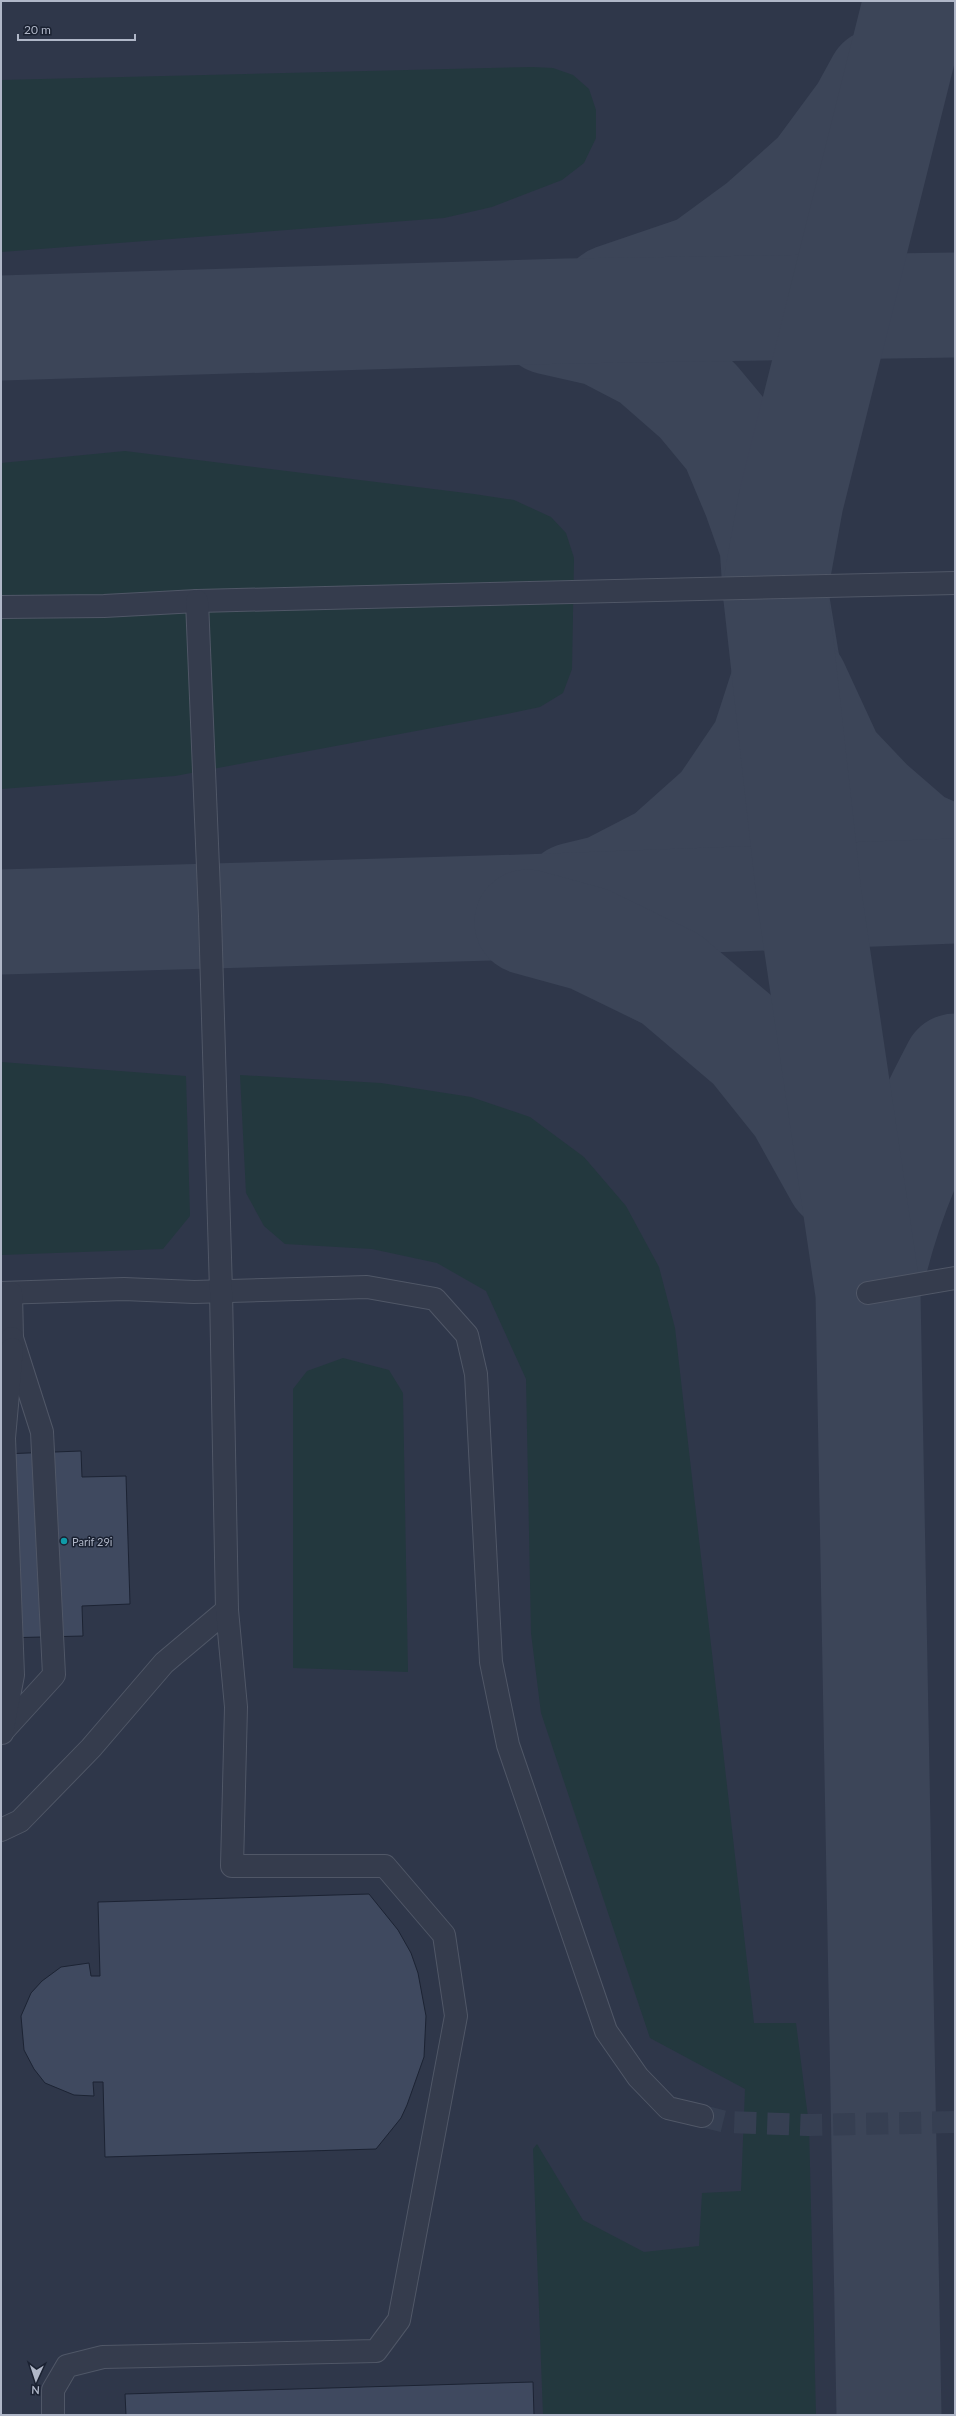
<svg xmlns="http://www.w3.org/2000/svg" width="956" height="2416" font-family="Lato,sans-serif">
<style>
.airport{fill:#2f374a}
.green{fill:#23383e}
.lines{fill:none;stroke-linecap:round;stroke-linejoin:round}
.taxiway{stroke:#3c4558;stroke-width:105}
.building{fill:#3f495f;stroke:#1c2333}
.minor-tunnel{stroke:#363f52;stroke-width:22;stroke-dasharray:22 11;stroke-linecap:butt}
.minor-casing{stroke:#505767;stroke-width:24}
.minor{stroke:#353c4d;stroke-width:22}
.culture-dot{fill:#0f9aa8;stroke:#1a2131;stroke-width:1.5}
.labels{text-anchor:middle;dominant-baseline:central;stroke-width:3;stroke-linejoin:round;paint-order:stroke}
.poi-label{font-size:11px;fill:#b0b7c8;stroke:#1a2131;text-anchor:start}
</style>
<rect width="100%" height="100%" fill="#212a3d"/>
<!-- airport -->
<rect class="airport" x="1" y="1" width="954" height="2414"/>
<!-- green -->
<g class="green">
<polygon points="532,67 553,68 573,75 589,89 596,110 596,138 584,163 562,180 492,207 444,218 1,252 1,80"/>
<polygon points="125,451 474,494 514,500 551,517 566,533 574,558 572,669 563,693 540,707 507,714 175,776 1,789 1,463"/>
<polygon points="1,1062 186,1076 190,1216 163,1249 1,1255"/>
<polygon points="240,1075 381,1083 471,1097 530,1117 584,1157 626,1206 659,1267 675,1328 754,2023 796,2023 809,2125 816,2415 543,2415 533,2149 537,2144 583,2220 644,2252 699,2246 702,2193 741,2191 745,2089 650,2038 541,1713 531,1633 526,1379 486,1291 437,1263 372,1249 285,1244 264,1226 246,1193"/>
<polygon points="343,1358 389,1370 403,1393 408,1672 293,1668 293,1389 307,1371"/>
</g>
<g class="lines">
<!-- taxiway -->
<g class="taxiway">
<polyline points="613,297 701,267 761,223 817,173 862,112 879,81"/>
<polyline points="549,322 602,334 650,359 698,401 732,442 755,497 772,545 775,589 788,668 763,745 721,807 665,857 607,887 574,895"/>
<polyline points="1,328 566,311 955,305"/>
<polyline points="796,684 832,762 871,803 916,842 955,859"/>
<polyline points="1,922 523,907 955,891"/>
<polyline points="527,922 589,939 671,979 751,1047 799,1107 838,1177"/>
<path d="M872,1276C888,1202 920,1133 955,1066"/>
<polyline points="889,2415 868,1293 809,895 775,589 791,501 916,1"/>
</g>
</g>
<!-- building -->
<g class="building">
<polygon points="81,1451 82,1477 126,1476 130,1604 82,1606 83,1636 1,1638 1,1454"/>
<polygon points="369,1894 398,1930 411,1953 418,1973 426,2016 424,2057 407,2105 401,2118 376,2149 105,2157 103,2082 93,2082 94,2096 74,2095 45,2083 34,2069 24,2050 21,2016 31,1993 42,1981 61,1967 89,1963 91,1976 100,1976 98,1902"/>
<polygon points="533,2382 534,2415 126,2415 125,2394"/>
</g>
<g class="lines">
<!-- minor-tunnel -->
<polyline class="minor-tunnel" points="702,2116 726,2122 809,2125 955,2122"/>
<!-- minor casing -->
<g class="minor-casing">
<g id="minor">
<polyline points="1,607 104,606 197,601 955,583"/>
<polyline points="1,1293 124,1289 194,1292 367,1287 435,1299 467,1335 476,1374 491,1662 508,1745 606,2031 638,2077 668,2108 702,2116"/>
<polyline points="868,1293 955,1278"/>
<polyline points="7,1351 12,1338 11,1293"/>
<polyline points="2,1732 54,1675 42,1432 12,1338"/>
<polyline points="2,1733 13,1675 4,1438 12,1349"/>
<polyline points="1,1830 20,1821 91,1748 164,1663 227,1610"/>
<polyline points="53,2415 53,2390 67,2366 103,2357 376,2351 399,2320 456,2016 444,1935 385,1866 232,1866 236,1707 227,1610 221,1291 210,916 197,601"/>
</g>
</g>
<!-- minor -->
<use href="#minor" class="minor"/>
</g>
<!-- markers -->
<circle class="culture-dot" cx="64" cy="1541" r="4"/>
<g class="labels">
<!-- poi labels -->
<g class="poi-label">
<text x="72" y="1541">Parif 29i</text>
</g>
</g>
<!-- border -->
<rect width="956" height="2416" fill="none" stroke="#b0b7c8" stroke-width="4"/>
<!-- north arrow -->
<g transform="translate(36 2380) rotate(183)" stroke="#1a2131" stroke-width="3" paint-order="stroke">
<path d="M0-3L7 15L0 10L-7 15Z" fill="#b0b7c8"/>
<text y="-6" font-size="11" font-weight="bold" text-anchor="middle" fill="#b0b7c8">N</text>
</g>
<!-- scale -->
<path d="M18 34v6h117v-6" fill="none" stroke="#b0b7c8" stroke-width="2"/>
<text x="24" y="34" font-size="12" fill="#b0b7c8" stroke="#1a2131" stroke-width="3" paint-order="stroke">20 m</text>
</svg>
